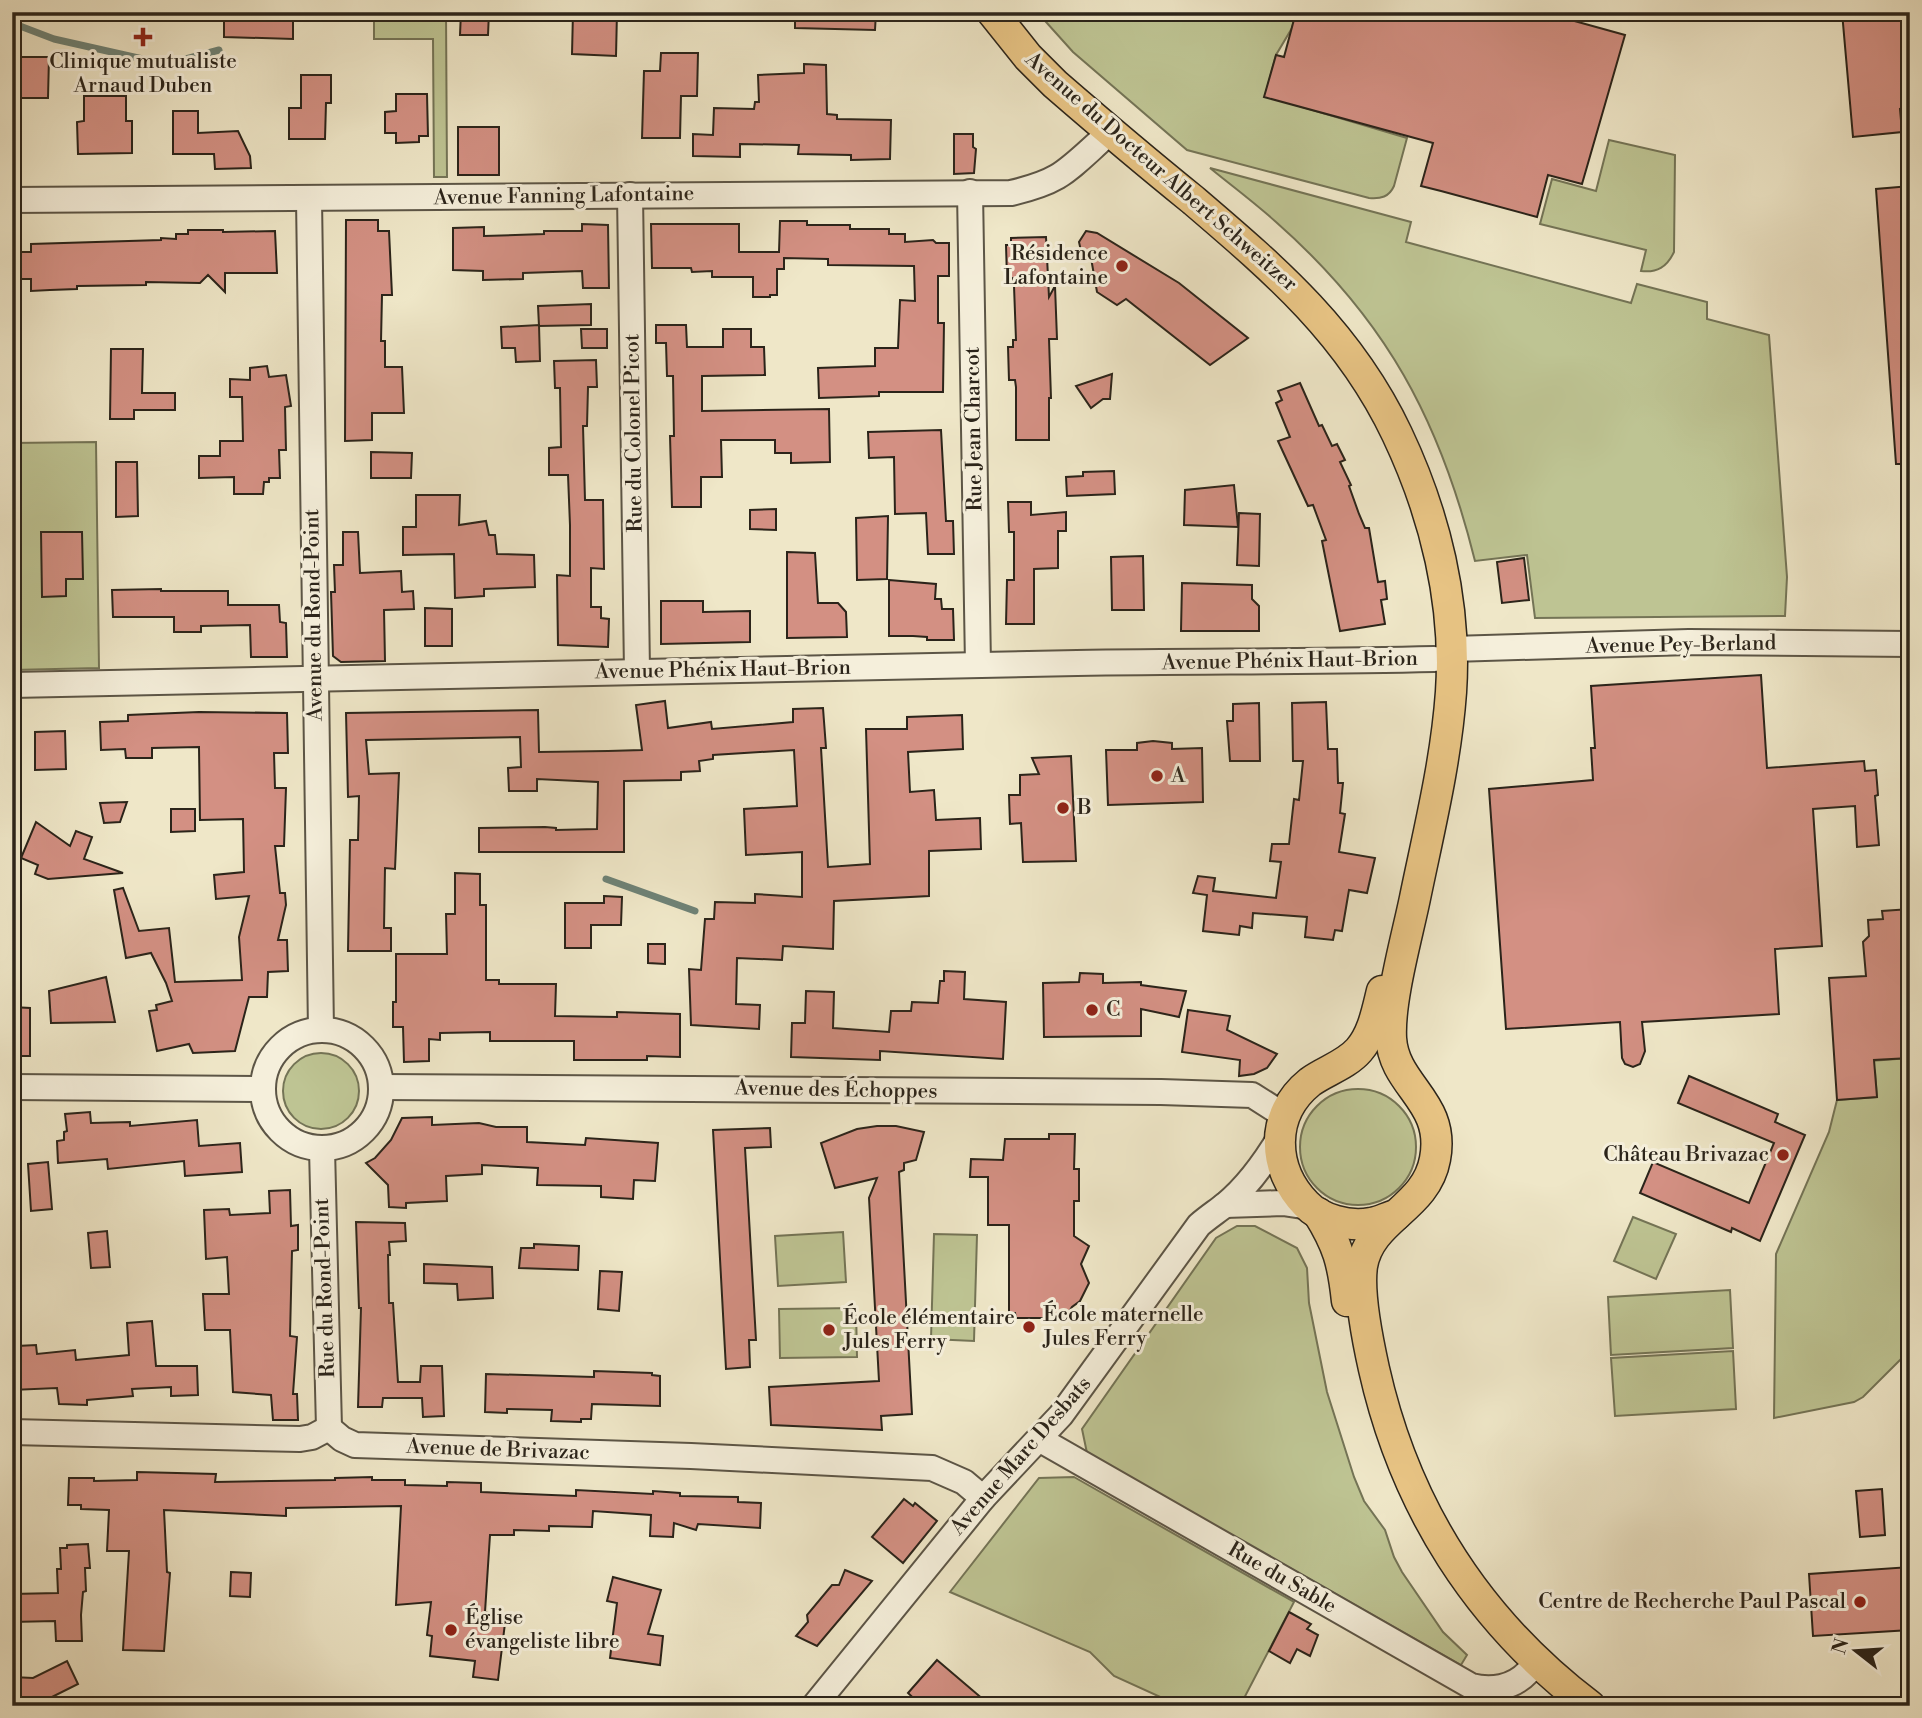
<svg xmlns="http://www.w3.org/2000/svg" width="1922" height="1718" font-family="'Libre Bodoni',serif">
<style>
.green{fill:#bec493;stroke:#747456;stroke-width:2}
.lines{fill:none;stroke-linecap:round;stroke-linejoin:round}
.stream{stroke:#6e8276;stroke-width:7}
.building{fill:#d39083;stroke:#2b241a;stroke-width:2}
.minor-casing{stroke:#5c5546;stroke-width:28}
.major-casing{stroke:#2b241a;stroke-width:33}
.minor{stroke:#f5efdb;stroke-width:24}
.major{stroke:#e8c484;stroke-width:30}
.poi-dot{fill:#8f2418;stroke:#f5efdb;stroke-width:2.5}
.labels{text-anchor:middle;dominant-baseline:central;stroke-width:6;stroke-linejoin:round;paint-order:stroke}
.poi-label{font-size:21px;fill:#2b241a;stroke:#f5efdb;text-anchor:start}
.street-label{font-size:21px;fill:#2b241a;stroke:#f5efdb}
</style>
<rect width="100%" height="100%" fill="#efe7c8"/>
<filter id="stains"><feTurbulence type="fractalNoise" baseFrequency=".00286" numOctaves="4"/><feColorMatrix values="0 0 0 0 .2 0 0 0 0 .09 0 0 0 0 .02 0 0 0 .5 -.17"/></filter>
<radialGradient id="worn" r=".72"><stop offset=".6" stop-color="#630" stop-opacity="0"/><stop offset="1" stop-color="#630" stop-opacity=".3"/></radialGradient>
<!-- green -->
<g class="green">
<polygon points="374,12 446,12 447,177 434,177 433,39 374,39"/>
<path d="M1037,12H1296L1292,28L1276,55L1265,96L1407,138L1394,186C1389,197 1381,199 1369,198L1187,150L1073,52Z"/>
<path d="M1609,140L1675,155L1674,252C1667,267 1657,273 1641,271L1646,250L1540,224L1552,179L1596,191Z"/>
<path d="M1210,168L1411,222L1406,242L1631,303L1637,284L1707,302V319L1769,335L1787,577L1785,616L1535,618L1527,555L1475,561C1440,420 1386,319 1276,222C1255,203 1232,186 1210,168Z"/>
<polygon points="96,442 99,668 12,670 12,443"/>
<circle cx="321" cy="1091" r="38"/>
<polygon points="1910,1058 1910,1350 1863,1397 1854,1402 1774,1418 1776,1254 1829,1132 1837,1100 1877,1097 1875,1071 1870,1061"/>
<circle cx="1358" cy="1147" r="58"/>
<polygon points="1633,1217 1676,1234 1656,1279 1614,1261"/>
<polygon points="1237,1226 1255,1226 1297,1248 1307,1268 1309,1303 1327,1392 1354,1477 1364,1501 1385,1530 1394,1557 1402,1572 1443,1632 1467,1655 1461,1665 1087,1453 1082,1429 1216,1238"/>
<polygon points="843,1232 846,1282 778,1286 775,1236"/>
<polygon points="934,1234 977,1235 974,1341 931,1339"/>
<polygon points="1730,1290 1733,1348 1611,1355 1608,1297"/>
<polygon points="856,1308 857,1357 780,1358 779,1309"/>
<polygon points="1733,1351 1736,1409 1615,1416 1611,1358"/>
<polygon points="1074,1477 1294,1602 1240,1706 1180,1706 1114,1676 1090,1652 950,1592 1039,1478"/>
</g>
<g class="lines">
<!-- stream -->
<g class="stream">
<polyline points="12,23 54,39 156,62 182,60 219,50"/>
<polyline points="606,879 695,911"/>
</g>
</g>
<!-- building -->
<g class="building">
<polygon points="224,12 253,12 253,19 293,19 293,39 224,37"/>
<polygon points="461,12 489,12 488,35 460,35"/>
<polygon points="573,12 617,12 616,56 572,54"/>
<polygon points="795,12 876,12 875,30 795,28"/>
<polygon points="1296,12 1542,12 1625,35 1582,184 1548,175 1537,217 1441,191 1421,186 1433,143 1264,97 1276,55 1284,57"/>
<polygon points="1842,12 1910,12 1910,108 1900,109 1902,132 1853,137"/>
<polygon points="661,53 698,53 697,96 681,96 680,138 642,138 644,71 660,71"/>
<polygon points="12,57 49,57 48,98 12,98"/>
<polygon points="804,64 826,65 827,114 837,115 837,119 891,120 890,159 851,160 851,155 798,154 799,145 740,144 740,157 693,156 693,134 713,135 714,108 754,109 755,102 759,102 758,75 804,73"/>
<polygon points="301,75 331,75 331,103 326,103 325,139 289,139 289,108 301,108"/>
<polygon points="396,94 427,94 428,136 419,136 419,142 396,143 396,133 385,133 385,112 396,111"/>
<polygon points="84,96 126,96 126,121 132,121 132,153 78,154 77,122 84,121"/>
<polygon points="173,111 198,111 198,133 238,131 250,156 251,168 215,169 214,154 173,154"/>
<rect x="458" y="127" width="41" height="48"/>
<polygon points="954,134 973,134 973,147 976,149 974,173 954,174"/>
<polygon points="1910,186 1910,464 1896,464 1876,189"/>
<polygon points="346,220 378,220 378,231 389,231 392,295 382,295 381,341 385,341 385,367 402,367 404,413 372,413 372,440 345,441"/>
<polygon points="780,221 807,221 807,225 850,225 850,229 889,229 889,234 905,234 905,242 933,240 936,243 949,243 949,276 938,276 938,323 944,323 943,392 879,392 879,396 819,398 818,368 875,366 875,348 898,348 900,300 915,301 914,266 828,265 828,259 784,258 784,269 777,269 777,295 770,295 770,297 753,297 753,277 712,277 712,271 692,272 691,268 652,268 651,224 739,224 739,252 779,252"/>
<polygon points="582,224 608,225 609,288 583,288 582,271 523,273 523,279 483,280 483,271 453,270 453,228 484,227 484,236 544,234 544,231 582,231"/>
<polygon points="188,230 223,230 223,232 275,231 277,273 225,273 225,292 208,275 200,283 146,282 146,285 77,286 77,289 50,290 31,291 31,279 12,279 12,252 31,252 31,244 161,240 161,238 176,239 176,234 188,234"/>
<polygon points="1086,231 1097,233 1179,283 1248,338 1210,365 1126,299 1117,305 1097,292 1091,258 1083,260 1079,242"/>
<polygon points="1046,237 1049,297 1055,286 1057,339 1049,339 1051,398 1049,398 1049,440 1016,440 1016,387 1015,380 1009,380 1008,347 1013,347 1013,340 1016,340 1014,286 1013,278 1007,278 1006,245 1011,245 1011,238"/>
<polygon points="591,304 591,325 539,326 538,306"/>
<polygon points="539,325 540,361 516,362 515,348 502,348 501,327"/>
<polygon points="656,325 686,325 687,347 723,347 723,329 751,329 751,347 764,347 765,375 702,376 702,411 829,409 830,462 791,463 791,453 775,453 775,440 721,440 722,477 701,477 701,507 672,507 670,436 674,436 673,376 667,376 666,343 656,343"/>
<polygon points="581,329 607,329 607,348 582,348"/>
<polygon points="111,349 143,349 142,393 175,393 175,410 134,410 134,419 110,419"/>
<polygon points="596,360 597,387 588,387 587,426 583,426 585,500 603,500 604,569 591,568 591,607 601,607 601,618 609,619 608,647 558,645 557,575 570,576 570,525 568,475 549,475 549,448 561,447 560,388 555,388 554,361"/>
<polygon points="267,366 269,377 286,375 291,406 285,407 286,450 279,450 280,478 269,478 269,482 264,482 263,494 234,494 234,477 199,478 199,456 220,456 220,441 243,441 242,397 230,397 230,379 250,380 250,368"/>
<polygon points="1112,374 1110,399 1103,399 1091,408 1076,386"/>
<polygon points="1300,383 1319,426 1322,425 1332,446 1337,444 1345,460 1340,462 1351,485 1349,486 1359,514 1365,528 1369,528 1378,582 1385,581 1387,599 1381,600 1385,624 1340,631 1322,541 1326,540 1313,505 1308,506 1278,441 1290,437 1276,403 1282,400 1278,391"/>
<polygon points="941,430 946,521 953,521 954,554 928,554 926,513 895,514 894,457 869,458 868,432"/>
<polygon points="371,452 412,453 411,478 371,478"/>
<polygon points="116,462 137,462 138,516 116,517"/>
<polygon points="1114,471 1115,494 1067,496 1066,477 1083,476 1083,472"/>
<polygon points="1234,485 1238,527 1184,525 1185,490"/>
<polygon points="416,495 460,495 459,525 486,521 489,535 495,535 497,554 534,555 535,587 484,589 484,596 455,598 454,554 403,555 403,527 416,527"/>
<polygon points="1008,502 1031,502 1031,515 1066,512 1066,531 1058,531 1058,568 1034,569 1034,624 1006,624 1007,580 1014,580 1014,532 1009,532"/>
<polygon points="776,509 776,530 750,529 750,510"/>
<polygon points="1239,513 1260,514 1259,566 1237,565"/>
<polygon points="888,516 887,579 857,580 856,518"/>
<polygon points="41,532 82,532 83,579 66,579 66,596 42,597"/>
<polygon points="343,532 358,532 360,573 401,571 402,592 413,591 414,609 384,610 385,661 341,662 333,656 331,592 335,592 334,565 343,565"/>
<polygon points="787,552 815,553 818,603 838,603 846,612 847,637 787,638"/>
<polygon points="1143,556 1144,610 1112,610 1111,557"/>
<polygon points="1524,558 1529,600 1502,603 1497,562"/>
<polygon points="889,580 936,584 935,599 941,599 942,609 953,609 954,640 927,640 927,637 913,636 889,636"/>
<polygon points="1182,583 1252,585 1252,599 1259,606 1259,631 1181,631"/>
<polygon points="161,589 161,591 228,591 228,605 279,605 280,622 286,623 287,657 251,657 250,625 201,626 201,632 174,632 174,617 113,617 112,590"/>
<polygon points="661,601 703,601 703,612 750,611 750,642 661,644"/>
<polygon points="425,608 452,609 452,646 425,646"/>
<polygon points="1761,675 1767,768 1864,761 1865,771 1876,770 1878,795 1875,796 1879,845 1857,847 1855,806 1813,809 1822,946 1775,949 1779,1014 1642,1022 1645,1051 1640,1064 1633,1067 1625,1064 1622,1058 1620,1022 1506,1029 1489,789 1593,780 1591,748 1595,748 1591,686"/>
<polygon points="665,701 668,728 711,722 712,729 793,722 793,709 823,708 826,748 821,748 828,867 870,864 866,729 907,729 907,717 962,715 963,749 908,752 910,792 934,790 936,820 980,818 981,849 929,851 929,896 834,901 833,949 783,946 782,960 737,958 736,1004 760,1005 759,1029 691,1025 689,969 701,970 705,919 714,919 715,902 755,903 755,894 802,897 802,852 746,855 744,809 797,806 794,750 713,755 713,759 699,761 700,771 681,772 681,780 624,781 624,852 479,852 479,828 545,827 556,828 556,830 597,829 598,782 537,779 537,791 509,791 508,768 521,767 520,737 366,740 369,774 399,773 395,869 385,868 384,928 391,928 391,951 348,951 350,840 358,840 359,796 348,797 346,713 538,710 539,752 608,751 642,750 636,705"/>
<polygon points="1326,702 1328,749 1337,749 1338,783 1343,783 1340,813 1345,814 1339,852 1375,858 1367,893 1349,890 1342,931 1335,930 1333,940 1305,937 1307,917 1253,913 1252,928 1240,926 1239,935 1203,931 1207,895 1193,893 1198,876 1215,878 1213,891 1276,898 1281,862 1270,861 1272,844 1289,844 1294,799 1299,800 1303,761 1293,761 1292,703"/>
<polygon points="1259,703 1260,761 1230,761 1227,721 1233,721 1233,704"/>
<polygon points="199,712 287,713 288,753 274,753 275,788 286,788 284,846 275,846 280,893 285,893 286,905 278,940 287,940 288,971 268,972 267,997 249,997 235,1051 193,1053 189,1044 157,1051 149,1011 157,1010 156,1005 172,1001 166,983 151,953 126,958 114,890 123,888 139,931 169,928 175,982 242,980 239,937 249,896 216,899 214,875 244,872 243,819 200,820 199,747 152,748 152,758 126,758 125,749 101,750 100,722 128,721 128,715"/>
<polygon points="65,731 66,769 35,770 35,732"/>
<polygon points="1153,741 1172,743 1172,749 1202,748 1203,802 1108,805 1106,750 1137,750 1137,743"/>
<polygon points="1071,756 1076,861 1023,862 1021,823 1010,824 1009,795 1020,795 1020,775 1039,774 1032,758"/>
<polygon points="127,802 120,822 104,823 100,803"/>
<polygon points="171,809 195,809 195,831 171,832"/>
<polygon points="36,822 70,846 76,831 92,837 84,859 123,873 48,879 35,874 38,865 21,858"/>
<polygon points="455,873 480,874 480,905 486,905 486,980 499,980 499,984 556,984 555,1016 617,1017 617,1012 680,1014 680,1057 647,1056 647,1060 574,1060 574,1041 490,1041 490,1032 440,1033 440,1040 429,1039 429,1061 404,1062 403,1027 393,1027 393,1002 396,1002 396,954 447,954 446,914 455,914"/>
<polygon points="604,896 622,897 621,925 591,925 591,948 565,948 565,903 604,903"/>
<polygon points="1910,909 1910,1058 1874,1060 1877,1097 1837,1100 1829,978 1866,976 1863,942 1869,936 1868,920 1883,919 1882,911"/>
<polygon points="648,944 665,944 665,964 648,963"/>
<polygon points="944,971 965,972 964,999 1006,1002 1003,1059 880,1051 880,1060 791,1057 792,1023 805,1023 806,991 834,992 833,1028 889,1032 891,1011 911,1011 912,1002 938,1003 940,981 944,981"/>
<polygon points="1080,973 1103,974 1103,983 1141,982 1141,985 1186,991 1179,1017 1141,1009 1141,1036 1044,1037 1043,983 1079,982"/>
<polygon points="106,977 115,1022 51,1023 49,991"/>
<polygon points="12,1007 30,1008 30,1056 12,1056"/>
<polygon points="1188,1010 1230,1016 1227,1030 1277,1054 1267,1068 1254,1074 1239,1076 1240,1060 1182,1052"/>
<polygon points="1689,1076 1778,1114 1775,1122 1805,1135 1760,1241 1732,1228 1731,1232 1640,1193 1653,1162 1749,1203 1774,1143 1678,1103"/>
<polygon points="90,1112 91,1123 130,1122 130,1126 197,1120 199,1146 240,1143 242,1172 185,1176 184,1161 108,1169 107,1159 58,1163 57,1141 64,1140 64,1132 67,1131 65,1114"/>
<polygon points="432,1117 432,1125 479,1123 496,1127 527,1127 527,1142 585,1145 586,1138 658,1143 655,1181 634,1180 633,1199 601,1197 601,1186 537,1185 538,1168 482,1165 482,1174 446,1176 447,1201 406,1203 406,1208 389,1207 388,1185 366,1163 375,1158 391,1140 402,1118"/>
<polygon points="877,1126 896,1126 924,1132 916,1160 904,1163 904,1170 899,1172 912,1414 881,1416 882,1430 771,1425 769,1387 879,1381 869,1198 877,1178 835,1188 821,1143 857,1129"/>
<polygon points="770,1128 771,1147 745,1148 756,1340 749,1340 750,1367 726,1369 713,1130"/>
<polygon points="1049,1134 1075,1134 1074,1169 1079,1169 1079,1201 1074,1201 1074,1236 1089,1246 1081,1264 1089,1283 1080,1301 1072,1307 1065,1318 1016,1318 1015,1313 1009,1313 1009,1225 988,1225 988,1177 970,1177 971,1159 1003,1160 1005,1139 1049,1139"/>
<polygon points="48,1162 52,1209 31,1211 28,1164"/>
<polygon points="290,1190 291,1226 298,1225 298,1250 292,1251 290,1336 297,1337 293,1394 297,1394 298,1420 273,1420 271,1395 233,1392 230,1330 205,1330 203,1294 229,1294 227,1257 206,1259 204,1210 229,1209 230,1215 270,1213 269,1191"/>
<polygon points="356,1222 405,1223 406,1241 389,1242 390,1255 388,1255 389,1303 393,1303 398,1382 420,1382 421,1366 442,1366 444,1416 423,1417 422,1398 383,1398 382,1407 358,1407 361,1308 359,1308"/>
<polygon points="107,1231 110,1267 91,1268 88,1233"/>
<polygon points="534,1244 579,1246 578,1270 519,1268 521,1248 534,1248"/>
<polygon points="424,1264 492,1267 493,1298 458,1300 457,1284 424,1283"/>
<polygon points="600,1271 622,1272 619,1311 598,1309"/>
<polygon points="152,1321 156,1366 197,1366 198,1395 171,1396 171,1387 132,1389 133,1396 87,1400 87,1405 59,1404 57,1388 12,1390 12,1350 17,1349 17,1346 36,1345 37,1354 75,1350 76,1360 129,1355 127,1323"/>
<polygon points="594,1371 652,1373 652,1375 660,1376 660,1406 592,1404 591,1419 581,1419 581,1422 551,1421 552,1410 507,1409 507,1413 485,1412 486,1374 594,1377"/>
<polygon points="137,1472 216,1474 215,1482 335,1480 335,1478 372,1477 372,1480 405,1480 405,1485 447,1486 447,1482 481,1483 481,1492 576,1496 576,1490 653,1494 653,1491 680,1493 680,1496 738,1497 738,1502 761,1503 760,1528 698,1524 696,1530 674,1523 673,1537 650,1536 651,1515 593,1511 592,1527 549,1526 549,1531 514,1530 514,1535 490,1535 485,1612 506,1615 498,1680 473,1677 475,1661 430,1656 432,1636 427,1635 431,1602 396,1605 401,1506 286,1508 286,1516 164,1510 167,1572 170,1573 164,1651 123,1650 129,1551 107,1551 109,1510 81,1509 81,1505 68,1505 69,1478 94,1478 94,1481 137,1480"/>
<polygon points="1882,1489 1885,1535 1860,1537 1856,1491"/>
<polygon points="904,1499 913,1506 915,1503 937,1521 903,1563 872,1537"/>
<polygon points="88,1544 90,1568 85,1568 86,1591 83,1592 81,1615 82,1641 56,1641 55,1621 12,1622 12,1594 58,1593 57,1569 61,1569 60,1548 67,1548 67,1545"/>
<polygon points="1910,1567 1910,1630 1813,1636 1809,1574"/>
<polygon points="845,1570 872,1581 817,1646 796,1636 808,1622 807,1615 832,1585 839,1585"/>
<polygon points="231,1572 251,1573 250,1597 230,1596"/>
<polygon points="613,1577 661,1590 648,1634 663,1636 660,1665 610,1658 617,1603 607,1601"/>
<polygon points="1289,1612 1311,1624 1307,1629 1318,1635 1310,1656 1297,1649 1290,1663 1269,1651"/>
<polygon points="937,1660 991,1706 922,1706 908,1693"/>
<polygon points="67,1661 78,1684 38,1704 12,1704 13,1677 33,1678"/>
</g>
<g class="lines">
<!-- minor casing -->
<g class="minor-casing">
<g id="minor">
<polyline points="970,192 978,665"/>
<polyline points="630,195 637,671"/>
<polyline points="309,199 321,1030"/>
<path d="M12,200L1011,193C1058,182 1065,173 1099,142"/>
<polyline points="1452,649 1689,642 1910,644"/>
<path d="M12,685C367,677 722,670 1077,663C1196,661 1315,662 1434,659"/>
<circle cx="322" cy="1089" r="59"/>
<polyline points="12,1087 263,1089"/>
<polyline points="381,1087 1161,1092 1252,1095 1285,1116"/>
<polyline points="322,1149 329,1428"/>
<polyline points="1225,1205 1283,1203 1309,1207"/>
<polyline points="329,1428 342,1439 355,1445 691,1456 932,1468 964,1482 983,1498"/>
<polyline points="12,1432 300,1439 312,1437 329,1428"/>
<path d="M1039,1439L1471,1686C1491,1691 1513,1688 1528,1672"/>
<path d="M814,1706L983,1498L1061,1415L1199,1225C1207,1218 1216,1212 1225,1205C1247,1187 1265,1162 1280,1137"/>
</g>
</g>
<!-- major casing -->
<g class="major-casing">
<g id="major">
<path d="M992,12L1028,57L1055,84C1100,123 1146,162 1193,200C1276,271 1349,333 1397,434C1435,514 1457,603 1451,692C1446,762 1429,830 1415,898C1407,937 1389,1000 1391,1038C1394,1087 1446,1101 1435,1159C1426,1209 1370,1218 1362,1266C1358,1294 1368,1342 1374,1369C1405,1507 1478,1621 1590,1706"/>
<path d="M1382,991C1377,1011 1373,1034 1359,1050C1346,1065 1325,1071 1310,1082C1269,1115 1272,1169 1306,1204C1321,1220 1349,1227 1371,1223C1379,1222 1388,1217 1396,1215"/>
<path d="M1318,1213C1338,1245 1343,1263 1347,1301"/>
</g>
</g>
<!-- minor -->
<use href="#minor" class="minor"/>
<!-- major -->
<use href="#major" class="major"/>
</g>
<!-- markers -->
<g class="poi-dot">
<path d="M139.5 26.5h7v7h7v7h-7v7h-7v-7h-7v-7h7z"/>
<circle cx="1122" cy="266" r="7"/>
<circle cx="1157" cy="776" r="7"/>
<circle cx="1063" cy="808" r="7"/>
<circle cx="1092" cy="1010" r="7"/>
<circle cx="1783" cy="1155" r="7"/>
<circle cx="1029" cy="1327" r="7"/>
<circle cx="829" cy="1330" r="7"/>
<circle cx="1860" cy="1602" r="7"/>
<circle cx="451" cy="1630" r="7"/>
</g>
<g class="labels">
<!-- poi labels -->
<g class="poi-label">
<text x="143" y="62" text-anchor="middle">Clinique mutualiste<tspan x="143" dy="24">Arnaud Duben</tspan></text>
<text x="1108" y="254" text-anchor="end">Résidence<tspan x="1108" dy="24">Lafontaine</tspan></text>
<text x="1171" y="776">A</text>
<text x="1077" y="808">B</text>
<text x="1106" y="1010">C</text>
<text x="1769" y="1155" text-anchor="end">Château Brivazac</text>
<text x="1043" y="1315">École maternelle<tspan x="1043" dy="24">Jules Ferry</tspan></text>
<text x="843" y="1318">École élémentaire<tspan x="843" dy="24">Jules Ferry</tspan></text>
<text x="1846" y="1602" text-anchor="end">Centre de Recherche Paul Pascal</text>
<text x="465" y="1618">Église<tspan x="465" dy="24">évangeliste libre</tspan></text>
</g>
<!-- street labels -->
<g class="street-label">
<text transform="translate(1161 172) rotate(41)">Avenue du Docteur Albert Schweitzer</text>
<text transform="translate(564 196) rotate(-1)">Avenue Fanning Lafontaine</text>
<text transform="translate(974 429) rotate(-91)">Rue Jean Charcot</text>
<text transform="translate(634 433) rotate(-91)">Rue du Colonel Picot</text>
<text transform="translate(314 615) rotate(-91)">Avenue du Rond-Point</text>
<text transform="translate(1681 645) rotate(-1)">Avenue Pey-Berland</text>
<text transform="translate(1290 661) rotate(-1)">Avenue Phénix Haut-Brion</text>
<text transform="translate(723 670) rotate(-1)">Avenue Phénix Haut-Brion</text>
<text transform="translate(836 1090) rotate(1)">Avenue des Échoppes</text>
<text transform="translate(325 1288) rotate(-92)">Rue du Rond-Point</text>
<text transform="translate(498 1450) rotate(2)">Avenue de Brivazac</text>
<text transform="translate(1021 1456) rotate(-49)">Avenue Marc Desbats</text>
<text transform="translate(1282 1578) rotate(30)">Rue du Sable</text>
</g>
</g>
<!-- margin -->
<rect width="1922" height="1718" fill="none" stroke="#efe7c8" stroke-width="42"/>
<rect x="14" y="14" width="1894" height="1690" fill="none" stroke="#2b241a" stroke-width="3.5"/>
<rect x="21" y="21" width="1880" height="1676" fill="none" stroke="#2b241a" stroke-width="2"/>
<!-- north arrow -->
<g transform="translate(1856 1651) rotate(287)" stroke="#f5efdb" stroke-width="5" paint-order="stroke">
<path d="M0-5L12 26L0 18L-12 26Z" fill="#2b241a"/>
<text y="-10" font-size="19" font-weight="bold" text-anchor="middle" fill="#2b241a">N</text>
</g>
<rect width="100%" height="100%" filter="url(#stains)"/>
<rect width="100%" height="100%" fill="url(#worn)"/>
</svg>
